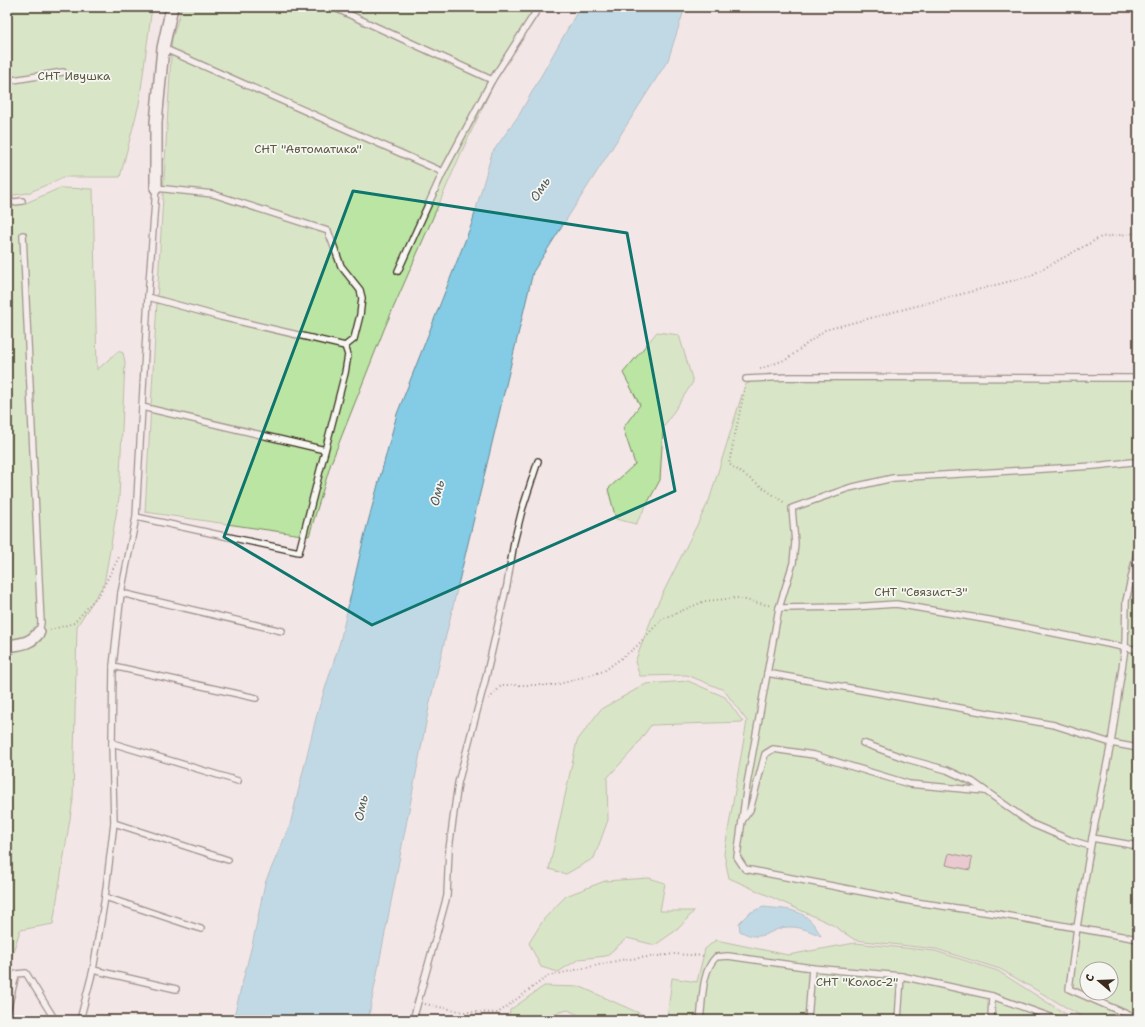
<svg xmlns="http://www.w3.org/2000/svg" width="1145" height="1027" font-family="'Shantell Sans',sans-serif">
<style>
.green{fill:#bae5a3;stroke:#7a8860;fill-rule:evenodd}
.water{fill:#84cbe5;stroke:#678b95}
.building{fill:#e0a7b8;stroke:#3b2a1e}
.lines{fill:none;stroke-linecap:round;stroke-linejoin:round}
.lane-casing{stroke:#3b2a1e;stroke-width:8}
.street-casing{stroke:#3b2a1e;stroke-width:14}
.path{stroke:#3b2a1e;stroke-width:2;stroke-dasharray:1 3;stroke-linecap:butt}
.lane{stroke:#f6f6f2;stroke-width:5.5}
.street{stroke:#f6f6f2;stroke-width:11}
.marked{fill:none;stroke:#0f766e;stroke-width:3;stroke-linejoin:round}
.labels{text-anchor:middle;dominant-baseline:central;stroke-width:3.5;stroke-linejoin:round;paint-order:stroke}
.park-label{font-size:12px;fill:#5b593f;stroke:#f6f6f2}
.water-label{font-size:13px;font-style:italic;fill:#515a5a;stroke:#f6f6f2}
</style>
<rect width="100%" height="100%" fill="#f2e6e6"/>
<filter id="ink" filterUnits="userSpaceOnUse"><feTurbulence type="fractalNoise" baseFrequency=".025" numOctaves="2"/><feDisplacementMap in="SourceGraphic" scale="8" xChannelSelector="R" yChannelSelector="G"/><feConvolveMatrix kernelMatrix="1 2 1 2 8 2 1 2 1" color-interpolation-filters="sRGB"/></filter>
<g filter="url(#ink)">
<!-- green -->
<g class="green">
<polygon points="7,7 152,7 139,104 120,177 64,177 28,193 7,196"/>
<polygon points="182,7 543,7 495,81 462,151 385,327 331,463 309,536 145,512 172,39"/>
<polygon points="60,188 93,189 97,370 118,351 123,353 125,362 119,498 104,584 77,626 73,800 53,924 20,930 7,971 7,206 26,203"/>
<polygon points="657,332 679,335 693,382 663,428 660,480 636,524 616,519 608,489 635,464 623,428 640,405 623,373"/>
<path d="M768,374L1138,375V1020H1088L1000,969L936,949L855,940L831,924L729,878L724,854L747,721L724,690L687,675L640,676L635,662L656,607L709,501L745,385ZM1087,969H1111V993H1087Z"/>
<polygon points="688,681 725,697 743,722 651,725 633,750 607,778 608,820 594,858 566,874 549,869 577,741 601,709 646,684"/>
<polygon points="649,878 665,883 660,911 694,911 678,929 655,945 627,938 606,956 579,959 558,972 541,967 529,943 544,919 566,896 605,881"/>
<polygon points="716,940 788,955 855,943 935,951 998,971 1075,1020 667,1020 672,978 697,982 705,949"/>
<polygon points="544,986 581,987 641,1014 650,1020 589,1020 568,1010 544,1016 543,1020 509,1020 510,1010"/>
</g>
<!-- water -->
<g class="water">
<polygon points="580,7 685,7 668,60 533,272 430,702 368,1020 233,1020 253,941 265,883 290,825 317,714 340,642 364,537 397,414 472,223 492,153 519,115"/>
<path d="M763,907C792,910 806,908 821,936C812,932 802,927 791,927C770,926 765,945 740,931L739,923L749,913Z"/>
</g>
<!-- building -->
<polygon class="building" points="949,853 972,858 970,870 946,865"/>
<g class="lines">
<!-- lane casing -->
<g class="lane-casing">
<g id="lane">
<polyline points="333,7 492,80"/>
<polyline points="163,48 443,172"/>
<polyline points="7,81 63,72"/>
<polyline points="7,203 22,201"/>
<polyline points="23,235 41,623 39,632"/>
<polyline points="398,271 443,172 492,80 539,7"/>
<polyline points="148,297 221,317 345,346"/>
<polyline points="746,379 791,377 1138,378"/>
<polyline points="142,407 325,450"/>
<polyline points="1138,464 1132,462 1094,466 893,478 849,488 792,508 795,543 793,563 779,608 747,784 737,857 745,869 915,902 998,914 1138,939"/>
<polyline points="1138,548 1126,601 1125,648 1111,743 1092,838 1077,927 1069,989 1138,1019"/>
<polyline points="121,593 282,631"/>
<polyline points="779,608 853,607 896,604 989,620 1138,650"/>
<polyline points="113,666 256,698"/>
<polyline points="767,673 1054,725 1111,743 1138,748"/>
<polyline points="112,743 238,781"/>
<polyline points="863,743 907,759 947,770 973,782 1032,824 1070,840 1090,846"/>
<polyline points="742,821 750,810 765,754 773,749 814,755 909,784 985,791"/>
<polyline points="114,823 228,860"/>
<polyline points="1092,838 1138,846"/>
<polyline points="105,897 201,929"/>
<polyline points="93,970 176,989"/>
<polyline points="7,1012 16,974 26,973 55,1020"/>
<polyline points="80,1020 93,970 105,897 114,823 112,743 113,666 121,593 136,517 148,297 156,188 213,194 328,231 341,266 360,290 362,298 360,315 354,339 345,346 348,355 345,373 299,552 136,517"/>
<polyline points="413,1020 447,896 449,849 458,783 485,681 507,585 514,542 522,510 538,461"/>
<path d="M700,1020C703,1000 701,972 716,957L728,956L812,968L901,976L992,996L1059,1020"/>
<polyline points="808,1020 812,968"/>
<polyline points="898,1020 901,976"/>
<polyline points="991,1020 992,996"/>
</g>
</g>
<!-- street casing -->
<g class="street-casing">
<g id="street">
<polyline points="156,188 156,122 163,48 172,7"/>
<path d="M7,646C20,644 31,644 39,632"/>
</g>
</g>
<!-- path -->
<g class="path">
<polyline points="760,369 787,359 825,330 1030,276 1101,237 1138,233"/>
<polyline points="745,387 729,464 785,503"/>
<polyline points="50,630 74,623 100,593 119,557"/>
<polyline points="489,699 502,685 556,685 604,671 635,648 662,619 705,601 737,598 772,606"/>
<polyline points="425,1004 464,1012 498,1013 548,976 621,960 675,954 706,956"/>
</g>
<!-- lane -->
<use href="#lane" class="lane"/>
<!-- street -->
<use href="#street" class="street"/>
</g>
</g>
<!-- marked area -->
<path d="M0 0H1145V1027H0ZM353,191L627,233L675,491L372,625L224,537Z" fill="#f2e6e6" fill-opacity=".55" fill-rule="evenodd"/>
<path class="marked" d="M353,191L627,233L675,491L372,625L224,537Z"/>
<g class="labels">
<!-- park labels -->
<g class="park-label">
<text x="74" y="76">СНТ Ивушка</text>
<text x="308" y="149">СНТ "Автоматика"</text>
<text x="921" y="592">СНТ "Связист-3"</text>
<text x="857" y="982">СНТ "Колос-2"</text>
</g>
<!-- water labels -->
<g class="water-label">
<text transform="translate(540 189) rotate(-56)">Омь</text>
<text transform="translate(437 493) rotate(-76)">Омь</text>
<text transform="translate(361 808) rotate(-78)">Омь</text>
</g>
</g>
<!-- margin -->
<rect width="1145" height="1027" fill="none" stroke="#f6f6f2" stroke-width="24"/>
<rect x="12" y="12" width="1121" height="1003" fill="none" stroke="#3b2a1e" stroke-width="1.5" filter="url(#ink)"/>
<!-- north arrow -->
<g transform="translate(1099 981) rotate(289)"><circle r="19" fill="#f6f6f2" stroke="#aba49d"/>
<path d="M0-3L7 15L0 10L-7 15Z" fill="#3b2a1e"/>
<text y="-6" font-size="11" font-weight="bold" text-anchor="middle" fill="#3b2a1e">С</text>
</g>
</svg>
